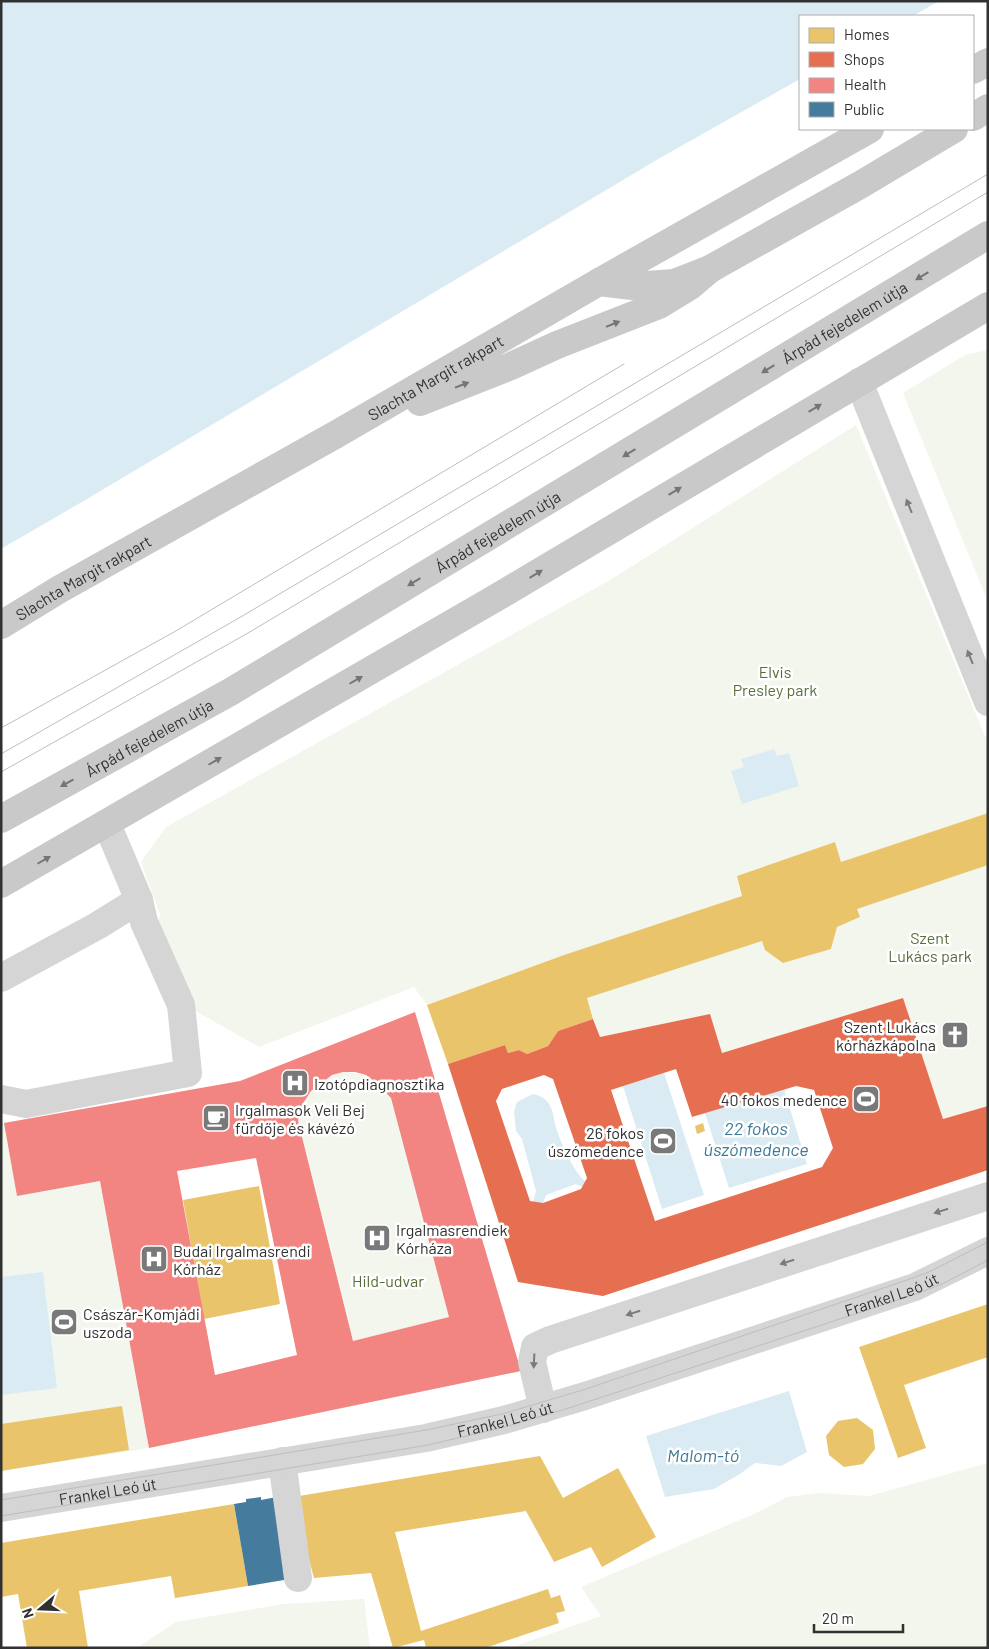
<svg xmlns="http://www.w3.org/2000/svg" width="989" height="1649" font-family="Barlow,sans-serif">
<style>
.green{fill:#f2f6ed}
.water{fill:#dbebf3}
.homes{fill:#e9c46a}
.shops{fill:#e76f51;fill-rule:evenodd}
.health{fill:#f28482;fill-rule:evenodd}
.public{fill:#457b9d}
.lines{fill:none;stroke-linecap:round;stroke-linejoin:round}
.minor{stroke:#d5d5d5;stroke-width:28}
.major{stroke:#c9c9c9;stroke-width:28}
.tram{stroke:#bdbdbd;stroke-width:1}
.oneway{fill:#757575}
.oneway2{fill:#7b7b7b}
.labels{text-anchor:middle;dominant-baseline:central;stroke-width:5;stroke-linejoin:round;paint-order:stroke}
.street-label{font-size:16px;fill:#313131;stroke:#fff}
.park-label{font-size:16px;fill:#586f3c;stroke:#fff}
.poi-label{font-size:16px;fill:#313131;stroke:#fff;text-anchor:start}
.water-label{font-size:18px;font-style:italic;fill:#3b7a97;stroke:#fff}
</style>
<rect width="100%" height="100%" fill="#fff"/>
<!-- green -->
<g class="green">
<polygon points="988,350 988,602 903,393 965,355"/>
<polygon points="856,425 984,734 988,739 988,813 841,862 835,842 737,876 742,896 564,955 427,1005 414,987 259,1047 183,1004 154,945 160,914 141,862 166,827 610,580"/>
<polygon points="988,865 988,1106 943,1119 903,998 722,1053 710,1014 600,1037 587,998 762,941 765,950 783,963 831,949 837,927 860,917 857,909"/>
<path d="M343,1072C366,1072 376,1081 391,1098L449,1317L353,1341L298,1121C304,1094 316,1081 343,1072Z"/>
<polygon points="4,1123 17,1196 100,1181 149,1448 1,1471 1,1124"/>
<polygon points="988,1463 988,1648 510,1648 601,1616 581,1587 754,1514 787,1497 818,1493 869,1496"/>
<polygon points="364,1599 370,1648 137,1648 176,1622 284,1604"/>
</g>
<!-- water -->
<g class="water">
<polygon points="1,1 939,1 913,16 800,16 800,79 660,158 87,499 1,549"/>
<polygon points="774,749 777,756 789,753 799,786 742,804 731,771 744,767 741,759"/>
<polygon points="664,1073 704,1195 662,1209 623,1086"/>
<polygon points="784,1089 807,1164 729,1188 705,1113"/>
<path d="M533,1094C556,1099 551,1116 558,1133C561,1144 573,1167 579,1175C581,1178 585,1181 588,1183L585,1188L576,1184L546,1195L541,1209L532,1206L536,1191L522,1139L516,1131L514,1111L517,1102Z"/>
<polygon points="43,1272 57,1388 1,1395 1,1277"/>
<polygon points="789,1391 807,1452 781,1466 755,1463 740,1474 714,1489 665,1497 646,1436"/>
</g>
<!-- homes -->
<g class="homes">
<polygon points="988,813 988,865 857,909 860,917 837,927 831,949 783,963 765,950 762,941 587,998 593,1019 558,1031 548,1046 527,1054 519,1050 508,1053 505,1045 448,1064 427,1005 564,955 742,896 737,876 835,842 841,862"/>
<polygon points="703,1123 705,1131 697,1134 695,1126"/>
<polygon points="259,1186 280,1304 204,1319 183,1200"/>
<polygon points="988,1304 988,1357 904,1385 926,1448 898,1458 859,1347"/>
<polygon points="122,1406 129,1450 1,1471 1,1424"/>
<polygon points="857,1418 873,1430 875,1449 863,1464 844,1467 829,1455 826,1436 838,1421"/>
<polygon points="540,1456 563,1498 618,1468 656,1537 602,1567 591,1547 554,1562 526,1511 395,1532 421,1631 548,1589 551,1598 560,1595 565,1611 556,1613 559,1623 485,1648 426,1648 424,1640 393,1648 371,1573 314,1578 308,1556 299,1496"/>
<polygon points="234,1504 248,1586 175,1598 171,1576 79,1591 88,1648 27,1648 18,1594 1,1597 1,1543"/>
</g>
<!-- shops -->
<path class="shops" d="M903,998L943,1119L988,1106V1170L603,1296L518,1282L448,1064L505,1045L508,1053L519,1050L527,1054L548,1046L558,1031L593,1019L600,1037L710,1014L722,1053ZM676,1069L692,1117L796,1086L814,1090L833,1148L822,1167L655,1221L611,1090ZM544,1075L553,1079L587,1178L581,1189L543,1203L530,1201L496,1101L502,1089Z"/>
<!-- health -->
<path class="health" d="M415,1012L521,1371L149,1448L100,1181L17,1196L4,1123L240,1081ZM343,1072H355L366,1075L380,1086L391,1098L449,1317L353,1341L298,1121L302,1105L311,1091L332,1075ZM256,1158L297,1355L215,1375L177,1171Z"/>
<!-- public -->
<polygon class="public" points="261,1497 261,1500 277,1497 290,1579 248,1586 234,1504 246,1502 246,1499"/>
<g class="lines">
<!-- minor -->
<g class="minor">
<polyline points="859,382 988,702"/>
<polyline points="1,978 97,926 139,900"/>
<polyline points="1,1099 26,1104 188,1073 181,1005 144,922 139,900 107,824"/>
<polyline points="543,1409 532,1362 535,1347 550,1340 988,1196"/>
<polyline points="282,1461 298,1578"/>
<path id="s1" d="M1,1508L426,1438L504,1420L585,1396L915,1287L988,1251"/>
</g>
<!-- major -->
<g class="major">
<polyline points="973,70 988,62"/>
<polyline points="973,117 988,108"/>
<polyline points="599,282 632,286 674,283 710,269 860,185 954,129"/>
<polyline points="420,402 511,366 557,345 659,305 690,286 710,269"/>
<path id="s2" d="M1,625L60,589L335,435L599,282L870,129"/>
<path id="s3" d="M1,819L232,691L988,235"/>
<polyline points="1,884 494,599 988,306"/>
</g>
<!-- tram -->
<g class="tram">
<polyline points="1,728 174,632 624,364"/>
<polyline points="1,754 239,618 988,174"/>
<polyline points="1,772 248,633 988,192"/>
<polyline points="1,1500 426,1430 502,1414 583,1390 913,1278 929,1272 988,1242"/>
<polyline points="1,1516 428,1445 505,1427 572,1407 916,1294 944,1283 988,1260"/>
</g>
</g>
<!-- one-way arrows -->
<defs><path id="oneway-solid" d="M-6-.8H1V-3.2L6.5 0L1 3.2V.8H-6Z" transform="scale(1.25)"/></defs>
<g class="oneway">
<use href="#oneway-solid" transform="translate(922 276) rotate(149)"/>
<use href="#oneway-solid" transform="translate(613 324) rotate(-22)"/>
<use href="#oneway-solid" transform="translate(768 369) rotate(149)"/>
<use href="#oneway-solid" transform="translate(462 385) rotate(-21)"/>
<use href="#oneway-solid" transform="translate(815 408) rotate(-31)"/>
<use href="#oneway-solid" transform="translate(629 453) rotate(149)"/>
<use href="#oneway-solid" transform="translate(675 491) rotate(-31)"/>
<use href="#oneway-solid" transform="translate(536 574) rotate(-31)"/>
<use href="#oneway-solid" transform="translate(414 582) rotate(149)"/>
<use href="#oneway-solid" transform="translate(356 680) rotate(-30)"/>
<use href="#oneway-solid" transform="translate(215 761) rotate(-30)"/>
<use href="#oneway-solid" transform="translate(67 783) rotate(151)"/>
<use href="#oneway-solid" transform="translate(44 860) rotate(-30)"/>
</g>
<g class="oneway2">
<use href="#oneway-solid" transform="translate(909 506) rotate(-112)"/>
<use href="#oneway-solid" transform="translate(970 657) rotate(-112)"/>
<use href="#oneway-solid" transform="translate(941 1211) rotate(162)"/>
<use href="#oneway-solid" transform="translate(787 1262) rotate(162)"/>
<use href="#oneway-solid" transform="translate(633 1313) rotate(162)"/>
<use href="#oneway-solid" transform="translate(534 1361) rotate(93)"/>
</g>
<!-- icons -->
<defs>
<g id="church-square" transform="scale(1.4375)"><rect x="-9" y="-9" width="18" height="18" rx="4" fill="#797979" stroke="#fff"/><path d="M-1.2-6h2.4v3.5h3.3v2.4h-3.3V6h-2.4V-.1h-3.3v-2.4h3.3Z" fill="#fff"/></g>
<g id="hospital-square" transform="scale(1.4375)"><rect x="-9" y="-9" width="18" height="18" rx="4" fill="#797979" stroke="#fff"/><path d="M-5-5h3v3.5h4V-5h3V5h-3V1.5h-4V5h-3Z" fill="#fff"/></g>
<g id="stadium-square" transform="scale(1.4375)"><rect x="-9" y="-9" width="18" height="18" rx="4" fill="#797979" stroke="#fff"/><path d="M0-5a6.5 5 0 1 0 0 10a6.5 5 0 1 0 0-10ZM-3.5-1.8h7v3.6h-7Z" fill="#fff"/></g>
<g id="cafe-square" transform="scale(1.4375)"><rect x="-9" y="-9" width="18" height="18" rx="4" fill="#797979" stroke="#fff"/><path d="M-5.5-4.5H6V0H3Q3 3.5 0 3.5H-2.5Q-5.5 3.5-5.5 0ZM3-3.2v2h1.7v-2ZM-6 4.5H4V6H-6Z" fill="#fff"/></g>
</defs>
<g fill-rule="evenodd">
<use href="#church-square" x="955" y="1035"/>
<use href="#hospital-square" x="295" y="1083"/>
<use href="#stadium-square" x="866" y="1099"/>
<use href="#cafe-square" x="216" y="1118"/>
<use href="#stadium-square" x="663" y="1141"/>
<use href="#hospital-square" x="377" y="1238"/>
<use href="#hospital-square" x="154" y="1259"/>
<use href="#stadium-square" x="64" y="1322"/>
</g>
<g class="labels">
<!-- street labels -->
<g class="street-label">
<text stroke="none"><textPath href="#s3" startOffset="979">Árpád fejedelem útja</textPath></text>
<text stroke="none"><textPath href="#s2" startOffset="500">Slachta Margit rakpart</textPath></text>
<text stroke="none"><textPath href="#s3" startOffset="574">Árpád fejedelem útja</textPath></text>
<text stroke="none"><textPath href="#s2" startOffset="95">Slachta Margit rakpart</textPath></text>
<text stroke="none"><textPath href="#s3" startOffset="169">Árpád fejedelem útja</textPath></text>
<text stroke="none"><textPath href="#s1" startOffset="918">Frankel Leó út</textPath></text>
<text stroke="none"><textPath href="#s1" startOffset="512">Frankel Leó út</textPath></text>
<text stroke="none"><textPath href="#s1" startOffset="108">Frankel Leó út</textPath></text>
</g>
<!-- park labels -->
<g class="park-label">
<text x="775" y="671">Elvis<tspan x="775" dy="18">Presley park</tspan></text>
<text x="930" y="937">Szent<tspan x="930" dy="18">Lukács park</tspan></text>
<text x="388" y="1280">Hild-udvar</text>
</g>
<!-- poi labels -->
<g class="poi-label">
<text x="936" y="1026" text-anchor="end">Szent Lukács<tspan x="936" dy="18">kórházkápolna</tspan></text>
<text x="314" y="1083">Izotópdiagnosztika</text>
<text x="847" y="1099" text-anchor="end">40 fokos medence</text>
<text x="235" y="1109">Irgalmasok Veli Bej<tspan x="235" dy="18">fürdője és kávézó</tspan></text>
<text x="644" y="1132" text-anchor="end">26 fokos<tspan x="644" dy="18">úszómedence</tspan></text>
<text x="396" y="1229">Irgalmasrendiek<tspan x="396" dy="18">Kórháza</tspan></text>
<text x="173" y="1250">Budai Irgalmasrendi<tspan x="173" dy="18">Kórház</tspan></text>
<text x="83" y="1313">Császár-Komjádi<tspan x="83" dy="18">uszoda</tspan></text>
</g>
<!-- water labels -->
<g class="water-label">
<text x="756" y="1128">22 fokos<tspan x="756" dy="21">úszómedence</tspan></text>
<text x="703" y="1455">Malom-tó</text>
</g>
</g>
<!-- border -->
<rect width="989" height="1649" fill="none" stroke="#313131" stroke-width="5"/>
<!-- legend -->
<rect x="799" y="15" width="175" height="115" fill="#ffffff" stroke="#adadad"/>
<rect x="809" y="28" width="25" height="15" fill="#e9c46a" stroke="#adadad"/>
<text x="844" y="40" font-size="15" fill="#313131">Homes</text>
<rect x="809" y="52" width="25" height="15" fill="#e76f51" stroke="#adadad"/>
<text x="844" y="65" font-size="15" fill="#313131">Shops</text>
<rect x="809" y="78" width="25" height="15" fill="#f28482" stroke="#adadad"/>
<text x="844" y="90" font-size="15" fill="#313131">Health</text>
<rect x="809" y="102" width="25" height="15" fill="#457b9d" stroke="#adadad"/>
<text x="844" y="115" font-size="15" fill="#313131">Public</text>
<!-- north arrow -->
<g transform="translate(40 1609) rotate(251)" stroke="#ffffff" stroke-width="4" paint-order="stroke">
<path d="M0-4L9 19L0 12L-9 19Z" fill="#313131"/>
<text y="-8" font-size="14" font-weight="bold" text-anchor="middle" fill="#313131">N</text>
</g>
<!-- scale -->
<path d="M814 1624v8h89v-8" fill="none" stroke="#313131" stroke-width="2.5"/>
<text x="822" y="1624" font-size="15" fill="#313131" stroke="#ffffff" stroke-width="4" paint-order="stroke">20 m</text>
</svg>
